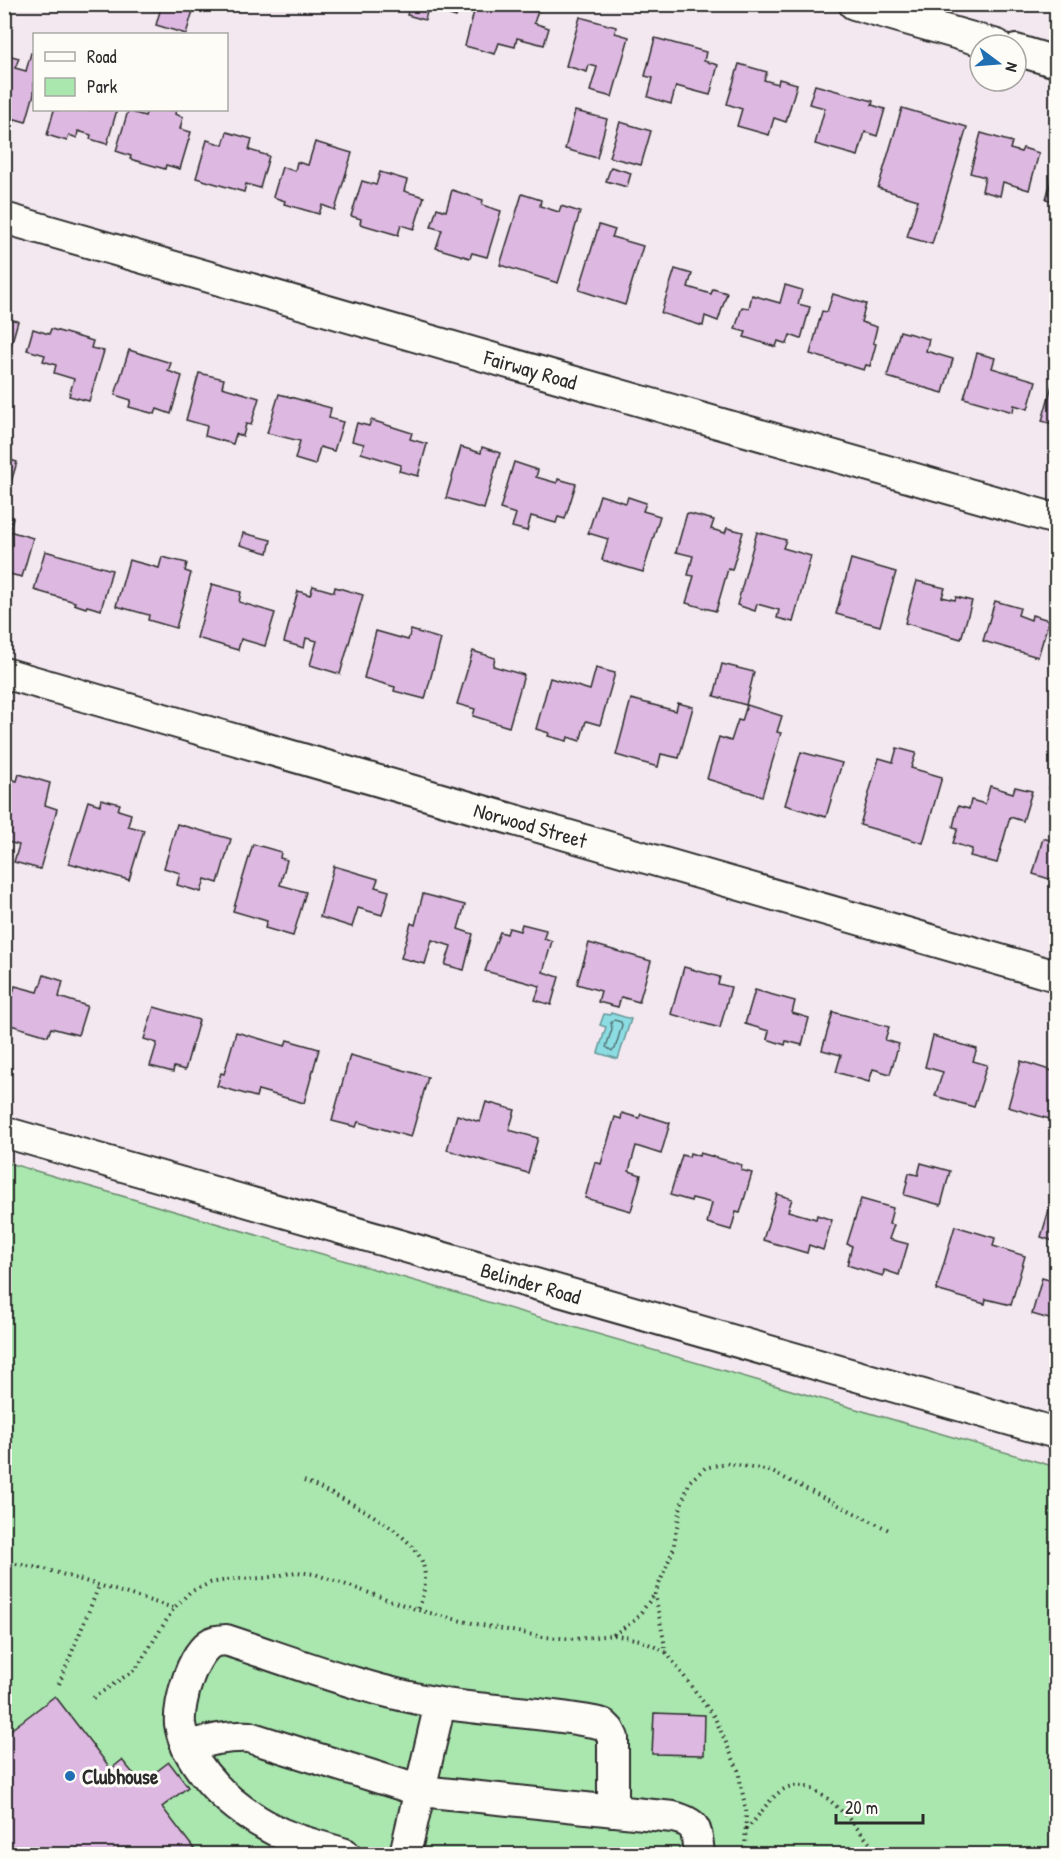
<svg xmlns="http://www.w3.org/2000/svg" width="1061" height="1859" font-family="'Patrick Hand',sans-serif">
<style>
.green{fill:#a9e7af;stroke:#6a896d;stroke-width:1.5}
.water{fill:#8cdde3;stroke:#659699;stroke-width:1.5}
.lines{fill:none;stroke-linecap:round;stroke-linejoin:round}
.shore{stroke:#527275;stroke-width:1.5}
.building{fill:#ddb8e1;stroke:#2b2b2b;stroke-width:1.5}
.minor-casing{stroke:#2b2b2b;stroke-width:34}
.path{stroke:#2b2b2b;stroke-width:4;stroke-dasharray:1.5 4.5;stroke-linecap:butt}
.minor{stroke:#fdfcf7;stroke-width:30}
.poi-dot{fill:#1f6fb2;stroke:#fdfcf7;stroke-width:2}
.labels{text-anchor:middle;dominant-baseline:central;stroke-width:6;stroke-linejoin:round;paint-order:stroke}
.street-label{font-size:21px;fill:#2b2b2b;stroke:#fdfcf7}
.poi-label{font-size:21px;font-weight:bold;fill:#2b2b2b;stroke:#fdfcf7;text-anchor:start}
</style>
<rect width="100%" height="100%" fill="#f3e8f0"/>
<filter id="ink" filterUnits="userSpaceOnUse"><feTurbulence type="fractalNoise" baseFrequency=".0167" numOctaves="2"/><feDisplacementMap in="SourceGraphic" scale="12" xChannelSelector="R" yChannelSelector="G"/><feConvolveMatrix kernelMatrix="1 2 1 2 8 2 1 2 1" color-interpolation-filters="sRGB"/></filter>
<g filter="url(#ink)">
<!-- green -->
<polygon class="green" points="5,1162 1056,1467 1056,1854 5,1854"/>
<!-- water -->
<polygon class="water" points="611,1013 631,1019 618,1059 598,1053 606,1027 600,1025 604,1014 610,1015"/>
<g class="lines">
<!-- shore -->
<polygon class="shore" points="614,1020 621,1022 622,1025 615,1049 612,1051 606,1047 612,1029 611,1022"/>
</g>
<!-- building -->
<g class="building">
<polygon points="162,4 195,4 186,34 156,25"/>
<polygon points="410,4 460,4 456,17 428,8 425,20 407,15"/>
<polygon points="476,4 525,4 525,8 538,11 534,23 549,28 544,45 517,38 515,47 499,43 495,54 465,46"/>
<polygon points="580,17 616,27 615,33 629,37 612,97 590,91 597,67 589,65 587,72 566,66"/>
<polygon points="655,38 706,52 704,61 718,65 710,95 676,86 671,104 648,97 653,78 645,76"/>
<polygon points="31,53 34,54 34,94 26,122 15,119 13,125 4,123 4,54 19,58 15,68 26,71"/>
<polygon points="739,64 767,72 764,80 778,84 779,79 797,84 786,122 774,118 769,135 737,126 742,109 727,104"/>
<polygon points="815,85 873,101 872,105 885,109 877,136 865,132 858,156 815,144 825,108 809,104"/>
<polygon points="902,108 967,127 932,244 907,237 918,200 878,188"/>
<polygon points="54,110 117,110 107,144 90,139 91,135 78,131 77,138 69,135 67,141 47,135"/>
<polygon points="147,110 176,110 175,114 183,117 180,129 191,132 180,169 166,165 165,169 130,159 131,156 116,151 128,111 145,116"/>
<polygon points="575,111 607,119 597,158 565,149"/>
<polygon points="620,122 651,131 641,165 609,157"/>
<polygon points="227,132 252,139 249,150 269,156 260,188 246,184 244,192 196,178 207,140 223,145"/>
<polygon points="981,133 1012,142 1010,149 1021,152 1023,148 1039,153 1029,190 1003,182 1000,196 982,191 985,177 970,173"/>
<polygon points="315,142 352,153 335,210 322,205 319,214 284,204 285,201 273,197 282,167 295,171 297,162 308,165"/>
<polygon points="1056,163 1056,202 1046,199"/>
<polygon points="611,167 631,173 627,187 606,181"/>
<polygon points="380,172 407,180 404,191 424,197 414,229 401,225 398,235 360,224 361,219 351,216 362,181 376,185"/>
<polygon points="452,190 483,200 482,205 501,211 487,257 472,253 470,258 436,248 442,230 431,227 437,208 446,211"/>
<polygon points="522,194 541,200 540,206 559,212 561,206 580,212 558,283 500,265"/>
<polygon points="599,225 615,230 612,237 643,246 625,305 579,290"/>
<polygon points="675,269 692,274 688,287 711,294 713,289 727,293 718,321 705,316 703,326 661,313"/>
<polygon points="785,285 802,290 798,304 810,307 801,339 790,335 787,344 778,341 776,347 744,337 746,332 735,329 742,307 749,308 752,295 780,303"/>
<polygon points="833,294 866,304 861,322 877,327 873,343 876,344 870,366 866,365 864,370 810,354 822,311 827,312"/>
<polygon points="4,318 18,321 4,370"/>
<polygon points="33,329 49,334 51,329 93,341 91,348 104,351 89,401 69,396 74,379 54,373 56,365 43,361 45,355 27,350"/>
<polygon points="900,331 929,339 926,351 953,359 943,393 887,377"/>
<polygon points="129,350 171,363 168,371 182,376 171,414 157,409 155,414 129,407 131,400 115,395"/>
<polygon points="977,353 995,358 992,368 1036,381 1028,409 1014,405 1013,412 964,398"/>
<polygon points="1056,371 1056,425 1042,421"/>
<polygon points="199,373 224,379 222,387 259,398 251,425 246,424 243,436 236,434 233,444 205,436 207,426 186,420"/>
<polygon points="279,394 331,408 329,418 343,422 334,451 320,447 315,465 295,459 300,441 267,433"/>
<polygon points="371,420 412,433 410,439 427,444 418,476 399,471 401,465 361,453 364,444 352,441 357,423 369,426"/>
<polygon points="461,447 481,453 482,447 500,453 484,509 446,498"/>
<polygon points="4,458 17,462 7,496 4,496"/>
<polygon points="514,462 538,470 536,477 557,483 558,479 576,484 565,519 558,517 556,523 531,516 527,531 512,527 516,514 500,509"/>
<polygon points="600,495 626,503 628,497 646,503 643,511 660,516 643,572 602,560 608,539 588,533"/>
<polygon points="687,513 714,520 711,529 725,533 727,528 743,532 732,570 728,569 716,611 686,603 694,576 688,575 693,556 676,552"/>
<polygon points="4,515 13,518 9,531 33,538 22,577 5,573 7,567 4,566"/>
<polygon points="757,532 786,540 783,548 811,556 793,622 777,618 779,610 757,604 755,611 737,605"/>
<polygon points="243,533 271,540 268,553 240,545"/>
<polygon points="45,551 112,570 101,610 87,606 86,608 74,604 75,602 34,590"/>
<polygon points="162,557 187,563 185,571 191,573 176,628 148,620 149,615 116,606 129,560 159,568"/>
<polygon points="851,559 896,572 880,626 836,614"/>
<polygon points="917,581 945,588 942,597 955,600 956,597 972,601 961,639 905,623"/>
<polygon points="212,584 241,592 239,602 275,613 265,646 241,639 238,650 197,638"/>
<polygon points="313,586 334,592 335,587 363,595 340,674 310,665 317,641 306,638 304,648 284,642 298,591 310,595"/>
<polygon points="995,601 1020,608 1018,615 1031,620 1032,615 1049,620 1038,657 983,641"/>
<polygon points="411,630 441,639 425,699 394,691 395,687 364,678 376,631 408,640"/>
<polygon points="473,651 495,658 493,666 524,675 509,727 473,716 475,709 457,704"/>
<polygon points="722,664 754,672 746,705 714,696"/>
<polygon points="596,668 615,673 600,725 586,721 580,741 568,737 567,741 548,736 549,733 536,729 550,678 590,690"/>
<polygon points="631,699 676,711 678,703 693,707 679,758 661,754 658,767 616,755"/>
<polygon points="747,705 782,716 777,732 781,733 762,796 707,779 719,737 731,741 738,720 742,721"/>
<polygon points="897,748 916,753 911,768 942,777 923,843 860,825 879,758 893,762"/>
<polygon points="801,752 842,763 826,817 785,805"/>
<polygon points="1056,763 1056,791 1049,789"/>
<polygon points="19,774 50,783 45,805 57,809 40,869 14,862 19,845 4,841 4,777 17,781"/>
<polygon points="990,786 1013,793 1015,787 1032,791 1023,821 1010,817 997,863 970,856 972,849 953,843 958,828 953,827 958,806 969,809 971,800 985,804"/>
<polygon points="101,799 120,804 118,810 131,814 128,826 144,830 129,880 69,863 88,801 100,805"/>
<polygon points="177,824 231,839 218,883 205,879 201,892 177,885 180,873 164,868"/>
<polygon points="1043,838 1056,842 1056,881 1033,874"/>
<polygon points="253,844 281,852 280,858 287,860 280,885 306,892 293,936 265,928 267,921 233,911"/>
<polygon points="334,866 378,879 375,887 389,891 382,915 358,908 352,927 320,917"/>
<polygon points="423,894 465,905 458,929 473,934 464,970 445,965 451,946 432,940 425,964 401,958 411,923 415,925"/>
<polygon points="522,924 546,930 544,938 552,941 543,972 559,977 551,1005 535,1000 540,986 485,971 500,932 507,934 509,928 520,931"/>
<polygon points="589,943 651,961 639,1002 621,997 618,1007 598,1002 601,991 577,984"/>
<polygon points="684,967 720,977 718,984 731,987 720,1028 671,1014"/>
<polygon points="44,975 63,981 59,997 87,1006 78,1035 51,1028 48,1036 4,1023 15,986 38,992"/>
<polygon points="755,990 795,1001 792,1013 809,1018 802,1045 786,1041 785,1045 767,1039 769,1031 745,1024"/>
<polygon points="154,1007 199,1020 185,1070 174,1067 173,1072 150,1066 157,1043 144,1039"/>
<polygon points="833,1012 889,1027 885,1040 899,1044 890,1074 873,1069 869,1082 836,1072 841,1055 822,1050"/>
<polygon points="236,1032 285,1046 287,1040 319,1049 304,1103 258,1090 256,1097 217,1086 221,1073 224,1074"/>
<polygon points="933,1036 977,1049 973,1061 987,1065 974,1107 935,1096 943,1072 925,1067"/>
<polygon points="350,1055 428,1077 411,1137 358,1122 356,1127 332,1121"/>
<polygon points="1021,1061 1056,1072 1056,1106 1053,1120 1008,1107"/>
<polygon points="486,1102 515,1110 509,1130 538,1138 528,1173 447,1150 457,1115 480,1122"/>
<polygon points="622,1113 639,1118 641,1114 670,1123 661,1154 636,1146 629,1171 641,1175 631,1211 585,1198 595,1162 601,1164 615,1117 621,1119"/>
<polygon points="690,1153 699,1156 700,1153 742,1165 741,1170 752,1173 740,1213 736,1212 731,1230 707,1223 712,1203 692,1198 691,1201 670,1195 682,1155 689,1157"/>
<polygon points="921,1163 950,1171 941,1205 904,1195 909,1173 918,1175"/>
<polygon points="777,1194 792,1199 788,1211 816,1219 817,1215 832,1220 823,1250 809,1245 807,1253 763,1240"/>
<polygon points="861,1199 893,1208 889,1224 894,1225 889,1239 908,1244 899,1275 884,1270 883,1276 847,1265 852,1246 847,1244"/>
<polygon points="1051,1203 1056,1205 1056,1242 1041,1237"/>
<polygon points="955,1226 995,1238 993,1246 1025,1256 1011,1305 986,1299 985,1304 936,1290"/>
<polygon points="1042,1278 1056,1282 1056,1321 1032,1314"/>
<polygon points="55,1696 111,1769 122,1760 141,1783 169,1762 188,1787 162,1807 198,1854 4,1854 4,1735"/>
<polygon points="654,1713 705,1715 704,1755 652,1754"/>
</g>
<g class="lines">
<!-- minor casing -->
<g class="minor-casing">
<g id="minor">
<polyline points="854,4 997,45"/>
<polyline points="1016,50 1056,62"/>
<path id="s1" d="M4,218L669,409L1056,519"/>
<path id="s2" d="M4,673L1056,976"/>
<path id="s3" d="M4,1132L1056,1433"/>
<path d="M187,1747C184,1740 181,1732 180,1724C178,1703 193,1647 216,1641C217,1641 225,1640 226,1640C296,1663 367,1691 440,1703C494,1712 550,1712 603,1724L609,1730L613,1738V1811"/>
<path d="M345,1854C324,1847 300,1842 280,1833C240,1813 207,1786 187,1747C208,1740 227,1736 249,1737L421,1791L673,1817C699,1823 696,1831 699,1854"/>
<polyline points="405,1854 440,1704"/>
</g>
</g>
<!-- path -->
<g class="path">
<path d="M304,1481C336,1495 419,1532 424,1569C427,1583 423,1596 418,1610"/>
<polyline points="4,1562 45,1569 174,1608"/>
<polyline points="614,1635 640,1640 666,1652"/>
<polyline points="59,1684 99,1586"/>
<polyline points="93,1698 136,1669 174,1608 190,1592 210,1583 234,1579 265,1578 296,1572 315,1574 418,1610 462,1621 543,1637 576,1639 613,1635 635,1620 655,1594"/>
<path d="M746,1829C760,1817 771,1793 789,1787C821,1776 860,1833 879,1854"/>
<polyline points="745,1854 746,1811 738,1770 715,1718 666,1652 655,1594 673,1550 681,1505 690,1481 705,1468 726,1463 770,1471 889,1530"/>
</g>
<!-- minor -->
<use href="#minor" class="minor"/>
</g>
</g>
<!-- markers -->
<circle class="poi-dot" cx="70" cy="1776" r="6"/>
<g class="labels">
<!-- street labels -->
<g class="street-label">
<text stroke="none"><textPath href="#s1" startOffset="548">Fairway Road</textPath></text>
<text stroke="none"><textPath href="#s2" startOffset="548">Norwood Street</textPath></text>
<text stroke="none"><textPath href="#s3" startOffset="548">Belinder Road</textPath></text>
</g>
<!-- poi labels -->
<g class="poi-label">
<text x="82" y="1776">Clubhouse</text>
</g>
</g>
<!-- margin -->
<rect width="1061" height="1859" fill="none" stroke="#fdfcf7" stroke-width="24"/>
<rect x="12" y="12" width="1037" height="1835" fill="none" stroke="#2b2b2b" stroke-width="2" filter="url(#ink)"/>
<!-- legend -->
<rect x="33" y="33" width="195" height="78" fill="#fdfcf7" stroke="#a9a8a5" stroke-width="1.5"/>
<rect x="45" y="52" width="30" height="9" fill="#fdfcf7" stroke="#a9a8a5" stroke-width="1.5"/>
<text x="87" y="63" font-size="18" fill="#2b2b2b">Road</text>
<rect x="45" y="78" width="30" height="18" fill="#a9e7af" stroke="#a9a8a5" stroke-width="1.5"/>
<text x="87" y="93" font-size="18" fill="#2b2b2b">Park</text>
<!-- north arrow -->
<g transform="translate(998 63) rotate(106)"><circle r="28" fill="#fdfcf7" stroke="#a9a8a5" stroke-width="1.5"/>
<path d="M0-4.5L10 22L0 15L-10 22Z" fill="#1f6fb2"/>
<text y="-9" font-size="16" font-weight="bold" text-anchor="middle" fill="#2b2b2b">N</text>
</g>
<!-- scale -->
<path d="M836 1814v9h87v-9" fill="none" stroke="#2b2b2b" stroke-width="3"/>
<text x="845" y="1814" font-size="18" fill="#2b2b2b" stroke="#fdfcf7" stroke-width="4.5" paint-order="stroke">20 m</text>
</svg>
